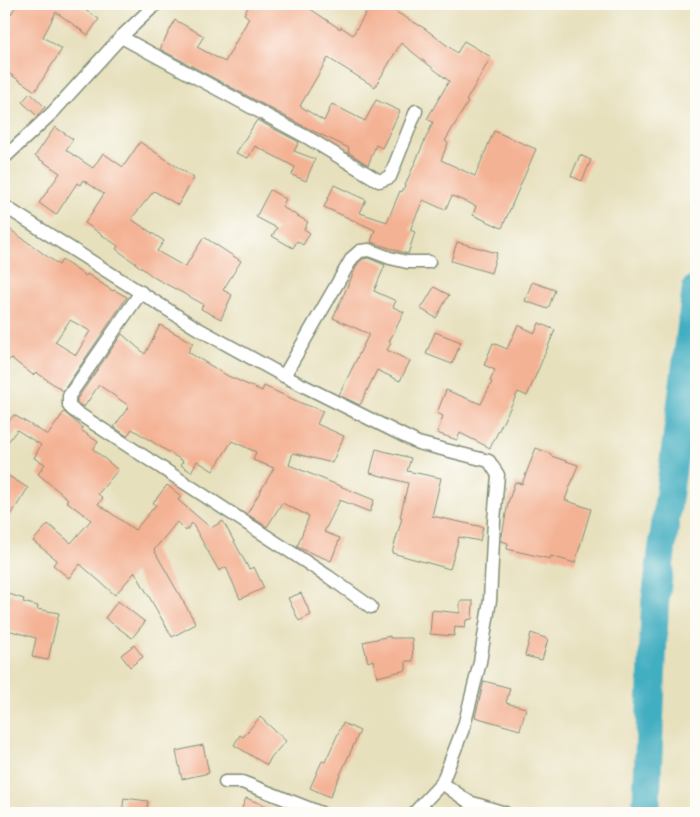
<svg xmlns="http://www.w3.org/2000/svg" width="700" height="817" font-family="'Old Standard TT',serif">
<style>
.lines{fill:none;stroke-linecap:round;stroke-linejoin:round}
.river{stroke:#43aec1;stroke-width:28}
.building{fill:#f4b294;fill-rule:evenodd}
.street-casing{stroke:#838e78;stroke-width:15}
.street{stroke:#fff;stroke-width:12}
</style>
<rect width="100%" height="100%" fill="#fdfcf7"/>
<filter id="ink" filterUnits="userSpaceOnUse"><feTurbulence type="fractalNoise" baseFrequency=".02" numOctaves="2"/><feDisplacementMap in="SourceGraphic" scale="10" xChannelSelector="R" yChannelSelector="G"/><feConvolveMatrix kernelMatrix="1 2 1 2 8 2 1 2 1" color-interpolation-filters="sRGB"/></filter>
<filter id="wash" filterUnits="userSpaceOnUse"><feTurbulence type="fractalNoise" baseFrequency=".0096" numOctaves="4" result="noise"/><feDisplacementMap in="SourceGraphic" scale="20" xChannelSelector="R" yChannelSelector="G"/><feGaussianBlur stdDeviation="1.12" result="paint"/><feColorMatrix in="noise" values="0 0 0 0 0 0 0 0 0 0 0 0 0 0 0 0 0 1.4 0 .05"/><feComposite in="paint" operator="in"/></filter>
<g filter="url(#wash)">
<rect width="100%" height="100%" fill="#e7e0bd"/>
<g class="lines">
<!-- river -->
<polyline class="river" points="646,813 655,603 696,288"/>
</g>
<g id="blocks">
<!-- building -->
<g class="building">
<polygon points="17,4 76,4 99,19 88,35 56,12 43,37 62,49 35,91 4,70 4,9 11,14"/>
<polygon points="250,4 303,4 340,29 341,27 353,35 371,4 382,4 424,28 457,53 464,41 491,57 466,101 468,102 445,141 448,143 441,160 475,176 494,131 536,149 502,228 473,215 476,206 452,196 445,210 423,200 410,230 415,232 408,254 371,242 375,230 324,207 334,185 366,200 360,213 387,222 400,191 402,192 433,122 427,119 449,81 401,43 375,87 328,58 300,106 324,121 332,104 365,121 376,100 400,111 382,148 376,145 368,165 348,152 349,148 307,128 160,49 175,20 204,36 197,47 225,62 249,18 244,14"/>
<polygon points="30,93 45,107 37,116 22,102"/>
<polygon points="257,120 299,142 294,151 315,159 306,181 292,175 295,167 255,146 248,158 236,153"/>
<polygon points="55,127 73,139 66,150 93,168 103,153 123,167 140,142 194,178 178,205 154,191 131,219 164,241 157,251 185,267 204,237 241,261 223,290 232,295 221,319 201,309 203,304 155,278 116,249 118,246 85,223 104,194 83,180 80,185 77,183 56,215 39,203 60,173 35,156"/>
<polygon points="580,155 591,160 582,181 571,176"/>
<polygon points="270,190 286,199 282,207 308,222 304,229 310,233 303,245 297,241 293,248 272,236 277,228 256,217"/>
<path d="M4,225L59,265L62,260L86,276L87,274L113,291L114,290L127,297L63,391L36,372L33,375L11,358L4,366ZM70,320L90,331L76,355L55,342Z"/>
<polygon points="457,242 497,253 491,273 451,261"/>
<polygon points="368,258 385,265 374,291 396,301 393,307 404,312 389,342 391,343 387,350 410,361 400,381 377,370 360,405 339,395 369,334 333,318 358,263 363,259"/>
<polygon points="532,282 555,290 548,309 525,301"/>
<polygon points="434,287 449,295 436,318 421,309"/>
<polygon points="539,323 555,330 527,396 518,392 490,448 460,433 457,440 437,433 443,416 437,413 446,390 481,404 492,382 490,381 495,370 484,365 493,343 507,349 518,325 535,333"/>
<polygon points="160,325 193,343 188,352 228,376 262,391 264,386 301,403 323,411 317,424 344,436 332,463 293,453 289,465 374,500 370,512 340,500 324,532 340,538 331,561 297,547 309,516 282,503 267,527 247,514 274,468 253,460 256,452 232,441 213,471 197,461 191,472 181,465 183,461 140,434 132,429 127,436 114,427 129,406 99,385 84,407 77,403 77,399 122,334 145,354"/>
<polygon points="435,332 461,342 452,364 426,354"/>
<polygon points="64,412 83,428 81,430 98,442 93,449 118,470 98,494 103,498 98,504 135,530 156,505 153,503 167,485 181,496 178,500 211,528 223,521 249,569 254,567 264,588 240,599 226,567 219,571 192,523 186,531 177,522 154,550 196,624 172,637 135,572 115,595 80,564 69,578 53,565 57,560 33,541 48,524 71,543 91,520 66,501 68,499 38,474 45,464 34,458 41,445 17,430 4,447 4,427 14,415 48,435"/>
<polygon points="536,448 551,454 551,456 578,465 565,500 591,509 575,563 551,556 550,559 507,549 508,543 501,541 508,503 515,482 522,484"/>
<polygon points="376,449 411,458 407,471 441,478 432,516 483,527 480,541 459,537 450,569 392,553 402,518 400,518 408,483 370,473"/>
<polygon points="4,473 28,488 4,526"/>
<polygon points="301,593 311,615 299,621 288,598"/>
<polygon points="9,594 24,599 23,602 38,606 37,609 59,613 48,660 32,657 36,638 4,629 4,614"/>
<polygon points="118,601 145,622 132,638 105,618"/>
<polygon points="460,601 473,601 472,619 466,620 465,628 455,627 454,636 430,634 432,610 460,613"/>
<polygon points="531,633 548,639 542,660 525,656"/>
<polygon points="390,636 390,638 412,638 413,661 406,661 406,670 377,677 373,660 368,662 363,642"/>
<polygon points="134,645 143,657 130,667 121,655"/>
<polygon points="484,681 510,688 506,703 526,708 520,730 475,717"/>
<polygon points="260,717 286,741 272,756 267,765 234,745 240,735 243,737"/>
<polygon points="343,723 360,731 330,797 310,788 322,761 325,762"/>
<polygon points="203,745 209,773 182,779 176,751"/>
<polygon points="124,798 148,801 146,813 122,813"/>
<polygon points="246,798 284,813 240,813"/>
</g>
</g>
</g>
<g filter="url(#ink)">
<use href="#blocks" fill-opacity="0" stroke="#838e78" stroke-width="1"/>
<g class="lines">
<!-- street casing -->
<g class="street-casing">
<g id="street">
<polyline points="121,37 310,139 379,181 390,177 416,111"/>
<polyline points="4,158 53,112 121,37 156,4"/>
<polyline points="4,206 195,327 284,376 418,443 489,461 498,475 494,521 490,600 480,662 464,726 442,783 414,813"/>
<polyline points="141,292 69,396 69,406 73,410 329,577 371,607"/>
<polyline points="284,376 352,258 360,251 369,250 390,258 407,262 429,262"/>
<polyline points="225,782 242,782 321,813"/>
<polyline points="442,783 469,802 505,813"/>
</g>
</g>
<!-- street -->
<use href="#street" class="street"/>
</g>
</g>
<!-- margin -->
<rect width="700" height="817" fill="none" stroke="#fdfcf7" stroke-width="20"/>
</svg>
